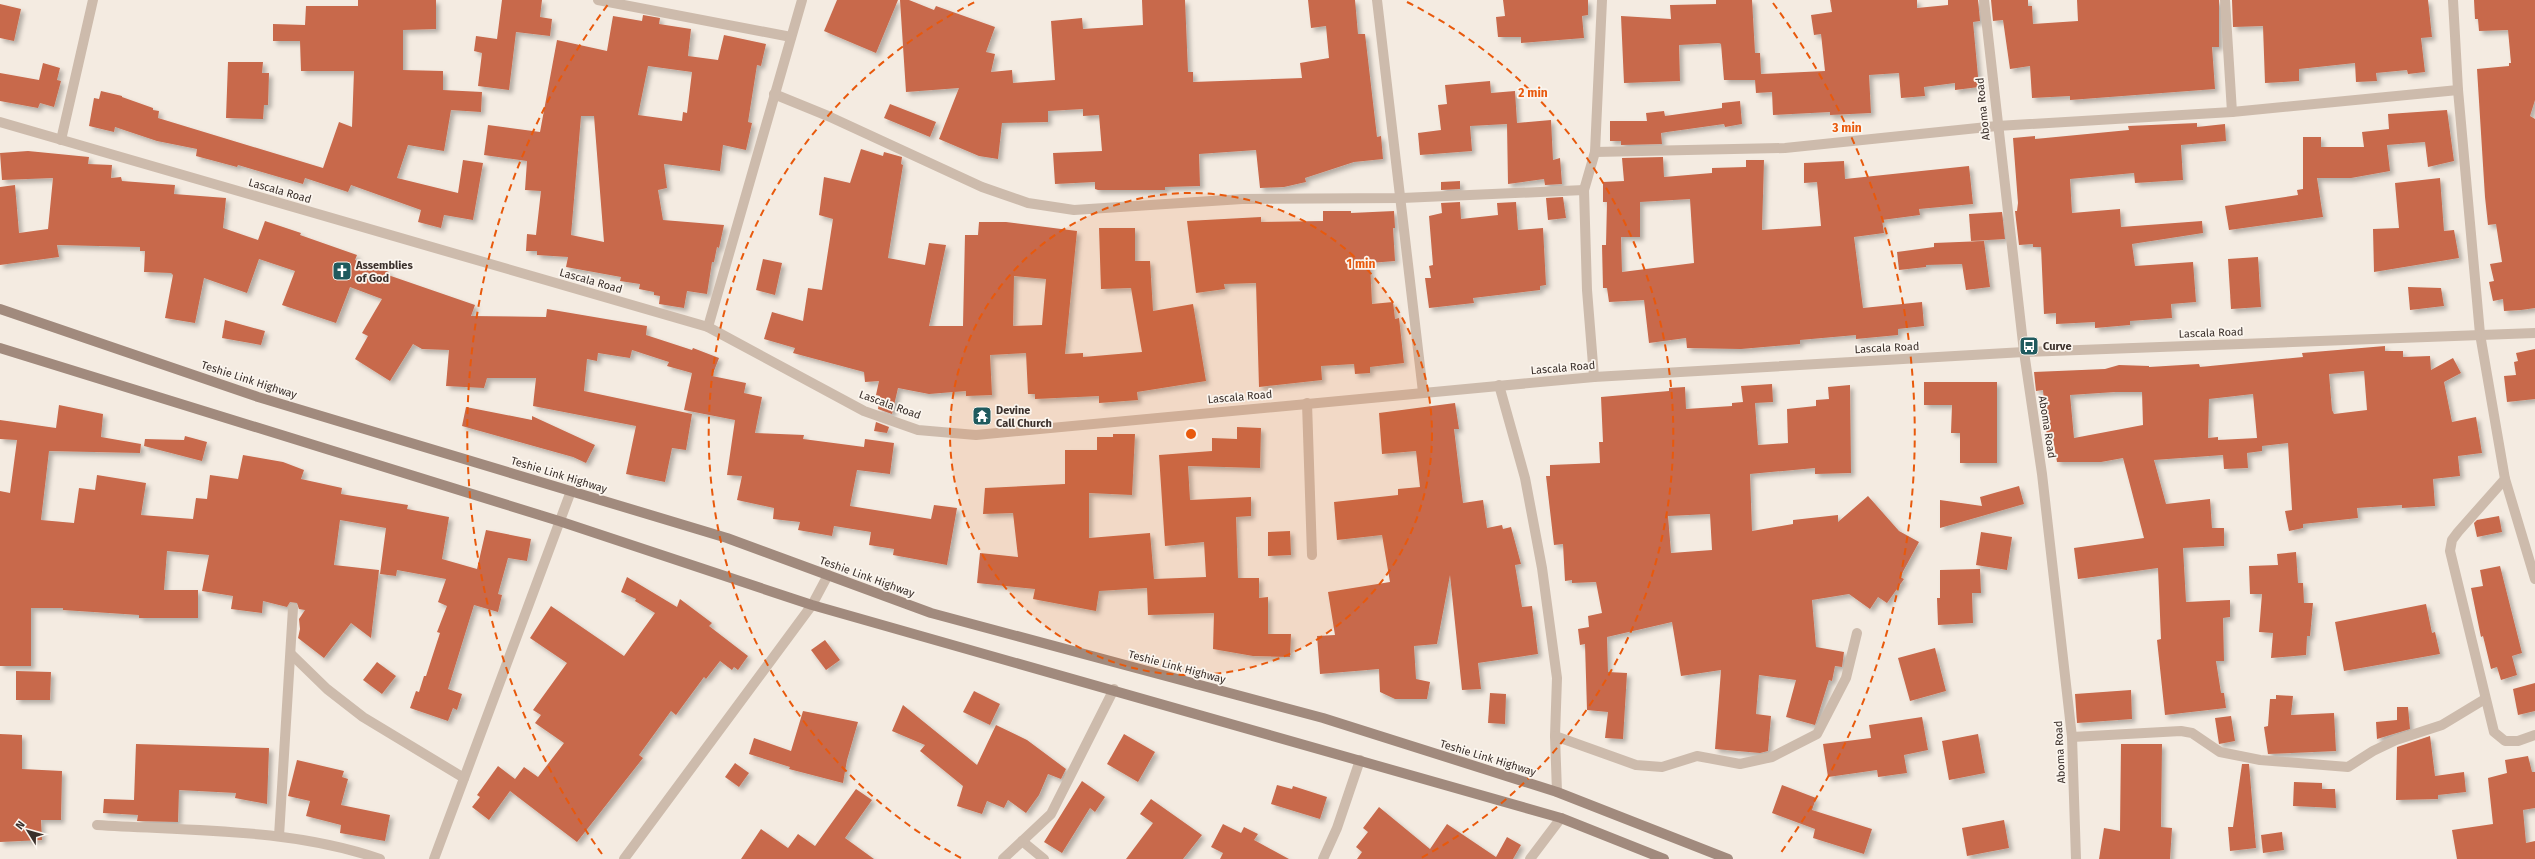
<svg xmlns="http://www.w3.org/2000/svg" width="2535" height="859" font-family="'Fira Sans',sans-serif">
<style>
.building{fill:#c8694b;fill-rule:evenodd;filter:url(#shadow)}
.lines{fill:none;stroke-linecap:round;stroke-linejoin:round}
.minor{stroke:#cdbbac;stroke-width:10}
.tertiary{stroke:#cdbbac;stroke-width:10}
.secondary{stroke:#a18a7d;stroke-width:10}
.ring{fill:none;stroke:#e8590c;stroke-width:2;stroke-dasharray:7 5}
.labels{text-anchor:middle;dominant-baseline:central;stroke-width:3.5;stroke-linejoin:round;paint-order:stroke}
.street-label{font-size:11px;fill:#3b302b;stroke:#fbf5ee}
.poi-label{font-size:11px;font-weight:bold;fill:#3b302b;stroke:#fbf5ee;text-anchor:start}
.centre{fill:#e8590c;stroke:#fbf5ee;stroke-width:2}
.ring-label{font-size:12px;text-anchor:middle;font-weight:bold;fill:#e8590c;stroke:#fbf5ee;stroke-width:3.5;stroke-linejoin:round;paint-order:stroke}
</style>
<defs>
<filter id="shadow"><feDropShadow dx="3.5" dy="3.5" stdDeviation="2" flood-color="#0004"/></filter>
</defs>
<rect width="100%" height="100%" fill="#f4ebe1"/>
<!-- building -->
<g class="building">
<polygon points="358,0 436,0 436,29 403,30 403,70 443,71 443,90 482,92 481,112 451,110 444,151 408,145 397,178 458,193 463,160 483,163 473,220 444,215 441,228 418,222 421,210 351,185 348,192 305,178 303,184 238,165 237,167 196,156 197,149 157,141 115,127 114,132 89,126 94,98 99,99 101,91 122,96 122,97 153,108 153,110 159,111 158,118 323,168 339,122 352,127 354,71 301,71 300,41 273,41 273,24 305,25 306,6 358,6"/>
<polygon points="502,0 542,0 540,17 552,19 550,36 516,32 509,90 478,86 482,53 474,51 476,36 497,39"/>
<polygon points="837,0 898,0 876,53 824,31"/>
<polygon points="900,0 909,0 934,10 936,6 995,27 986,52 995,54 991,72 1012,70 1013,83 1055,80 1051,21 1082,18 1083,29 1143,25 1142,0 1185,0 1188,72 1193,72 1193,82 1302,78 1300,63 1329,58 1326,26 1311,28 1308,0 1355,0 1358,34 1365,34 1377,137 1381,136 1383,159 1354,162 1305,178 1306,182 1284,187 1260,188 1256,150 1199,154 1200,186 1165,187 1165,190 1098,190 1095,189 1095,182 1055,184 1053,153 1102,151 1099,115 1083,116 1083,109 1048,111 1048,122 1002,123 998,159 979,156 939,139 959,88 906,92"/>
<polygon points="1503,0 1588,0 1588,15 1582,16 1584,38 1521,43 1521,37 1498,37 1496,17 1505,16"/>
<polygon points="1716,0 1752,0 1755,53 1760,53 1761,74 1825,71 1821,34 1814,35 1811,15 1832,12 1830,0 1917,0 1917,8 1948,5 1948,0 1978,0 1980,21 1973,22 1979,87 1955,90 1955,83 1924,87 1925,96 1901,98 1899,73 1869,75 1871,113 1830,115 1830,112 1773,115 1772,92 1756,93 1755,80 1724,80 1721,44 1719,43 1679,45 1680,81 1624,83 1621,16 1671,19 1670,5 1716,4"/>
<polygon points="1991,0 2028,0 2028,6 2032,6 2033,24 2078,21 2077,0 2219,0 2219,47 2212,47 2215,89 2070,100 2070,96 2032,98 2030,66 2010,69 2003,20 1993,21"/>
<polygon points="2232,0 2428,0 2432,37 2421,38 2425,72 2408,74 2407,70 2376,73 2377,81 2356,82 2355,63 2299,69 2299,81 2265,83 2263,26 2233,27"/>
<polygon points="2474,0 2535,0 2535,100 2530,116 2535,119 2535,308 2521,310 2504,311 2503,299 2493,301 2489,282 2494,281 2490,264 2502,262 2496,224 2488,225 2485,197 2477,69 2509,66 2509,63 2511,63 2508,30 2479,31 2478,19 2475,19"/>
<polygon points="0,4 21,9 14,41 0,38"/>
<path d="M643,15L660,18L659,24L691,29L688,56L718,60L724,35L766,44L761,66L757,65L748,122L752,123L746,150L723,145L720,171L664,164L667,188L658,190L663,220L724,225L719,248L717,247L714,262H712L707,294L687,291L684,308L659,304L660,296L654,295V292L639,289L640,284L620,281L621,277L566,267L568,257L537,255V251H526L527,234L536,235L541,191L525,190L527,161L484,155L488,125L540,132L557,40L607,51L613,16L642,21ZM648,66L692,72L687,113L683,112L682,121L638,115ZM581,116H594L604,242L571,235Z"/>
<polygon points="228,62 263,62 262,73 269,73 268,105 264,105 263,119 226,118"/>
<polygon points="43,63 60,68 57,80 61,81 54,107 40,103 38,108 0,101 0,73 39,80"/>
<polygon points="1490,81 1491,93 1515,91 1517,123 1551,120 1553,160 1560,158 1562,184 1545,185 1544,179 1508,184 1507,124 1470,126 1472,151 1420,155 1418,133 1441,130 1438,105 1447,104 1445,85"/>
<polygon points="1740,101 1742,124 1725,127 1724,124 1667,132 1661,133 1662,144 1621,145 1621,141 1610,141 1610,121 1647,121 1646,113 1664,111 1665,116 1722,108 1722,103"/>
<polygon points="890,104 936,122 930,137 884,118"/>
<polygon points="2447,110 2454,161 2428,167 2425,142 2387,145 2390,171 2351,178 2317,178 2323,217 2229,230 2225,206 2298,195 2297,190 2303,189 2303,137 2321,137 2321,147 2364,147 2362,132 2389,129 2388,114"/>
<polygon points="2197,123 2197,127 2225,124 2226,141 2181,145 2183,180 2135,183 2134,173 2070,179 2072,213 2120,209 2121,227 2202,221 2203,233 2132,244 2135,266 2193,262 2196,302 2171,304 2172,318 2130,321 2130,325 2095,328 2095,322 2056,324 2056,313 2044,314 2041,247 2033,247 2033,244 2019,245 2015,211 2017,211 2018,203 2013,138 2035,136 2035,139 2129,130 2128,126"/>
<path d="M861,149L883,156L884,152L902,157L901,164L903,165L888,258L925,265L929,243L946,245L929,326H963L965,235H978L979,222H1006L1077,231L1065,354L1083,353V357L1142,352L1131,288L1101,289L1099,228H1135V261H1150L1153,311L1193,304L1206,381L1137,392L1138,400L1099,403V396L1035,399V394H1028L1026,353L990,355L992,395L966,396V391L929,394L898,388L892,414L878,409L880,396L876,395L879,381L865,382L864,372L793,353L795,348L764,339L772,312L803,321L808,288L822,290L833,219L819,215L824,177L850,183ZM1014,276L1046,279L1042,325L1013,326Z"/>
<polygon points="28,151 89,157 88,164 112,165 111,178 121,177 122,181 175,185 174,194 226,198 223,228 258,240 265,221 301,233 300,235 357,255 355,260 389,272 388,275 475,305 471,316 546,317 547,309 647,326 646,335 692,350 693,348 719,358 712,376 746,383 744,393 762,397 755,433 804,435 803,439 864,447 865,439 894,443 890,474 857,470 850,506 931,519 934,505 957,508 947,565 893,555 894,549 869,545 871,532 834,526 832,536 798,530 800,522 773,519 774,508 737,500 742,476 727,475 735,420 684,410 692,373 667,366 669,362 632,350 630,358 598,353 597,361 587,359 584,391 692,414 686,450 672,448 665,482 626,474 636,426 533,406 536,378 487,378 484,388 446,386 449,350 422,349 413,344 390,381 355,359 368,336 362,333 382,299 350,287 336,323 282,305 295,271 259,259 247,293 204,278 195,323 165,318 173,275 171,273 144,272 145,251 140,251 140,247 57,245 59,257 0,265 0,187 15,185 19,233 48,229 53,178 2,180 0,153"/>
<path d="M1663,157L1664,177L1712,173V168L1746,167V160H1764L1762,230L1821,226L1817,182L1804,183V163L1844,161L1845,179L1969,166L1973,204L1919,209L1920,215L1882,220L1884,233L1854,237L1863,308L1922,302L1924,326L1898,329V335L1856,339V335L1800,340V344L1741,349L1687,348L1686,338L1649,343L1644,300L1609,302L1607,288H1603L1602,245H1606L1607,202H1603V182L1624,181L1622,158ZM1690,199L1694,263L1622,272L1621,237H1640V202Z"/>
<polygon points="2440,178 2444,231 2454,230 2459,258 2374,272 2373,229 2399,228 2395,183"/>
<polygon points="1460,181 1460,189 1441,190 1441,182"/>
<polygon points="1563,197 1566,218 1548,220 1546,198"/>
<polygon points="1460,202 1461,219 1498,215 1497,203 1516,202 1518,230 1543,228 1546,285 1540,286 1540,290 1473,298 1474,303 1429,308 1425,278 1431,278 1429,266 1433,265 1429,216 1442,213 1441,203"/>
<polygon points="1323,211 1351,211 1351,213 1394,211 1395,228 1393,228 1395,261 1370,263 1372,304 1393,302 1395,319 1399,318 1404,363 1370,367 1370,373 1355,374 1354,364 1321,366 1322,380 1259,387 1256,283 1224,284 1225,289 1196,293 1187,221 1261,217 1261,222 1323,221"/>
<polygon points="2002,212 2005,239 1971,241 1969,214"/>
<polygon points="1984,241 1990,287 1966,290 1962,264 1926,265 1926,267 1899,270 1897,252 1934,247 1934,243"/>
<polygon points="2258,257 2261,307 2231,309 2228,259"/>
<polygon points="763,259 782,263 775,295 756,290"/>
<polygon points="2408,287 2441,288 2444,306 2410,310"/>
<polygon points="225,320 265,331 261,345 222,338"/>
<path d="M2385,346V351H2403V357L2430,356L2431,370L2453,358L2461,373L2444,382L2452,422L2476,417L2482,453L2458,456L2460,476L2433,479L2435,506L2402,508V505L2357,508L2358,518L2303,524V528L2289,531L2285,511L2292,510L2288,443L2262,446V451L2247,453L2248,468L2224,469L2223,455L2154,460L2166,504L2210,499L2212,528H2224V546L2183,548L2186,602L2230,600V617L2223,618L2224,661H2216L2221,693H2224L2226,708L2165,715L2157,640L2161,639L2158,568L2078,579L2074,548L2144,538L2123,458L2101,462H2057L2053,438H2047L2043,390L2036,391L2034,372L2105,369L2119,365L2149,366V367L2199,364L2200,367L2303,357L2302,353ZM2364,371L2367,410L2334,414L2332,410L2329,374ZM2115,392H2142L2143,425L2074,438L2070,395ZM2253,394L2257,438L2218,440V437L2208,438L2209,399Z"/>
<polygon points="2535,349 2535,399 2507,402 2504,376 2516,375 2514,362 2518,361 2516,353"/>
<polygon points="1924,382 1997,382 1997,463 1960,463 1960,433 1951,433 1952,405 1924,405"/>
<path d="M1772,384L1773,402L1755,403L1758,445L1788,443L1787,409L1816,406V400L1829,399L1828,387L1850,385L1851,473L1815,474V468L1750,474L1752,531L1793,524V520L1838,515V522L1868,496L1899,531L1919,542L1900,577L1904,579L1887,603L1878,597L1870,609L1849,594L1812,600L1816,647L1844,652L1842,667L1835,666L1832,681L1829,680L1815,725L1786,717L1796,680L1759,675L1756,714L1771,716L1768,751L1760,753L1715,749L1721,670L1681,676L1672,622L1607,637L1608,672L1627,673L1623,739L1605,738L1608,712L1587,710L1585,644L1580,645L1578,629L1589,627L1588,616L1602,613L1596,582L1572,583V580L1565,581L1563,544L1554,545L1546,476H1550V465L1600,463L1599,442H1603L1601,397L1669,391V388L1685,387L1686,409L1732,406V403L1743,402L1741,386ZM1710,514L1712,550L1671,553L1668,516Z"/>
<polygon points="1455,403 1459,429 1454,429 1463,503 1483,500 1487,528 1502,525 1503,529 1511,527 1521,564 1515,565 1522,607 1532,606 1538,654 1478,663 1481,689 1462,690 1450,575 1437,644 1414,646 1416,679 1430,682 1427,699 1395,699 1380,692 1379,669 1320,674 1317,636 1335,635 1328,592 1390,582 1382,535 1337,540 1334,502 1398,495 1398,489 1420,487 1416,451 1382,454 1379,413"/>
<polygon points="59,405 103,414 101,437 141,444 140,453 49,451 41,520 74,523 79,488 95,490 97,475 146,483 141,515 193,519 196,498 207,499 210,475 238,479 243,455 283,462 304,470 301,479 342,488 341,494 408,505 407,509 449,517 442,559 477,569 486,530 531,539 527,561 508,558 498,594 502,595 498,612 474,605 448,689 462,694 457,710 453,708 448,721 410,708 416,691 419,692 424,676 426,676 440,633 437,632 447,606 438,602 446,579 397,570 396,576 380,574 386,528 340,520 334,565 379,570 371,638 351,623 324,658 298,638 300,629 299,619 305,610 299,609 297,603 290,602 287,607 263,601 262,613 231,609 233,596 202,591 209,555 167,551 164,590 198,590 198,618 139,618 139,615 63,610 63,608 31,608 31,666 0,666 0,491 10,493 17,440 0,439 0,420 56,428"/>
<polygon points="466,407 532,420 532,416 595,445 586,463 573,457 462,426"/>
<polygon points="876,422 889,427 887,433 874,431"/>
<polygon points="1237,427 1261,428 1260,468 1188,466 1190,500 1251,497 1251,516 1236,517 1238,578 1259,578 1259,598 1268,597 1268,634 1291,634 1290,657 1253,656 1213,649 1214,613 1148,615 1147,588 1099,591 1096,611 1033,599 1035,589 977,583 980,553 1018,557 1013,513 983,514 985,488 1065,484 1065,450 1097,450 1097,437 1113,437 1113,434 1135,434 1132,495 1089,493 1089,538 1150,533 1154,579 1206,577 1204,542 1165,546 1159,455 1212,451 1212,438 1237,439"/>
<polygon points="185,436 207,442 202,461 144,446 145,439 184,440"/>
<polygon points="2019,486 2024,504 1940,528 1940,500 1982,506 1980,497"/>
<polygon points="2499,516 2502,532 2477,537 2474,523 2477,520"/>
<polygon points="1290,531 1291,555 1268,556 1268,532"/>
<polygon points="1981,532 2012,537 2007,570 1976,565"/>
<polygon points="2296,552 2298,583 2303,583 2304,603 2313,603 2310,636 2307,636 2306,655 2271,658 2273,633 2259,632 2262,594 2250,594 2249,566 2278,565 2277,554"/>
<polygon points="2500,566 2522,653 2512,656 2517,675 2501,680 2497,667 2491,669 2483,636 2481,637 2471,588 2483,586 2480,570"/>
<polygon points="1980,569 1981,593 1972,593 1973,623 1938,625 1937,598 1940,598 1940,570"/>
<polygon points="627,577 677,607 680,599 712,623 709,626 748,656 738,670 734,667 732,670 720,661 706,679 704,677 676,715 671,711 639,755 643,758 577,842 510,791 489,820 472,807 480,797 477,795 498,766 515,779 524,767 538,777 564,743 535,723 541,715 533,710 567,663 530,638 551,606 624,656 655,613 635,601 636,599 621,592"/>
<polygon points="2426,604 2432,633 2435,632 2440,654 2344,671 2335,622"/>
<polygon points="825,640 840,660 826,670 811,650"/>
<polygon points="1935,648 1946,691 1910,701 1898,658"/>
<polygon points="377,662 396,676 382,694 363,680"/>
<polygon points="16,671 51,672 50,700 16,700"/>
<polygon points="2535,683 2535,711 2518,715 2513,689"/>
<polygon points="2131,690 2132,719 2077,723 2075,694"/>
<polygon points="974,691 1000,704 990,725 963,712"/>
<polygon points="1490,693 1506,694 1505,724 1488,723"/>
<polygon points="2276,695 2293,696 2291,715 2334,713 2336,751 2268,754 2264,727 2268,726 2270,699 2276,699"/>
<polygon points="903,705 977,765 996,725 1027,740 1066,769 1061,779 1048,774 1039,795 1026,813 1008,800 1004,808 987,801 982,814 957,806 963,786 920,751 925,745 892,731"/>
<polygon points="2397,707 2408,707 2410,729 2377,739 2376,722 2397,720"/>
<polygon points="803,711 858,722 847,760 843,783 789,769 790,767 749,754 754,738 791,751"/>
<polygon points="2231,716 2235,741 2219,744 2215,718"/>
<polygon points="1922,717 1928,750 1904,755 1907,773 1878,777 1877,770 1828,777 1823,744 1871,738 1869,725"/>
<polygon points="0,734 22,735 22,769 62,771 61,820 41,820 42,840 0,842"/>
<polygon points="1124,734 1155,752 1138,782 1107,764"/>
<polygon points="1978,734 1985,773 1949,780 1942,741"/>
<polygon points="2430,736 2435,776 2464,772 2466,792 2438,795 2438,799 2396,800 2397,747"/>
<polygon points="136,744 269,748 267,804 235,798 236,793 179,790 178,822 137,821 138,815 103,813 104,799 134,800"/>
<polygon points="2121,744 2162,744 2161,827 2172,828 2170,859 2099,859 2104,828 2120,831"/>
<polygon points="2528,756 2532,772 2535,772 2535,808 2523,810 2526,843 2535,841 2535,859 2457,859 2452,830 2493,824 2488,778 2507,773 2505,760"/>
<polygon points="297,760 344,771 342,777 348,779 341,805 390,815 385,841 340,833 341,825 306,816 310,801 288,796"/>
<polygon points="735,763 749,773 739,787 725,777"/>
<polygon points="2242,764 2249,764 2256,848 2230,851 2228,827 2233,827"/>
<polygon points="1082,781 1105,797 1095,812 1090,808 1062,853 1044,842"/>
<polygon points="2294,782 2322,783 2322,789 2335,789 2336,808 2293,806"/>
<polygon points="1277,785 1292,789 1293,786 1327,797 1320,819 1271,804"/>
<polygon points="1782,785 1816,798 1812,810 1872,829 1864,854 1813,838 1815,829 1772,813"/>
<polygon points="856,789 872,800 845,838 874,859 741,859 761,829 788,848 798,834 815,846"/>
<polygon points="1151,799 1202,835 1183,859 1126,859 1153,823 1140,814"/>
<polygon points="1379,807 1430,849 1447,824 1496,857 1507,837 1521,845 1513,859 1357,859 1362,852 1356,847 1368,832 1363,828"/>
<polygon points="2004,820 2009,848 1967,856 1962,828"/>
<polygon points="1223,824 1241,833 1244,827 1258,834 1254,840 1289,859 1220,859 1223,853 1211,847"/>
<polygon points="2282,832 2284,850 2263,853 2261,835"/>
</g>
<g class="lines">
<!-- minor -->
<g class="minor">
<polyline points="598,0 791,37"/>
<polyline points="1377,0 1423,392"/>
<polyline points="2225,0 2232,112"/>
<polyline points="2453,0 2458,90"/>
<polyline points="774,94 828,116 982,187 1028,203 1074,210 1242,199 1402,198 1584,190"/>
<polyline points="61,140 93,0"/>
<polyline points="1595,152 1785,148 1997,126 2232,112 2458,90 2480,334 2505,479 2535,579"/>
<polyline points="708,327 802,0"/>
<polyline points="2024,352 2042,474 2072,737 2076,859"/>
<polyline points="1594,377 1587,290 1584,190 1595,152 1602,0"/>
<polyline points="1499,385 1525,478 1542,568 1557,678 1555,736 1557,792"/>
<polyline points="1307,403 1312,555"/>
<polyline points="2505,479 2458,532 2452,540 2450,551 2494,732 2505,741 2518,741 2535,735"/>
<polyline points="291,654 327,689 363,717 464,778"/>
<polyline points="1555,736 1636,765 1662,767 1697,756 1740,764 1772,757 1817,734 1846,678 1857,633"/>
<polyline points="2072,737 2181,731 2192,733 2220,752 2260,760 2348,767 2373,751 2396,740 2442,725 2485,699"/>
<path d="M97,825C191,831 290,828 380,859"/>
<polyline points="279,836 293,608"/>
<polyline points="1022,841 1044,859"/>
<polyline points="434,859 571,491"/>
<polyline points="624,859 812,605 828,575"/>
<polyline points="1003,859 1051,814 1114,689"/>
<polyline points="1323,859 1337,828 1360,760"/>
<polyline points="1530,859 1561,818"/>
</g>
<!-- tertiary -->
<g class="tertiary">
<polyline points="1984,0 2024,352"/>
<polyline points="0,122 708,327 864,411 918,430 976,435 1594,377 2024,352 2535,333"/>
</g>
<!-- secondary -->
<g class="secondary">
<polyline points="0,309 258,397 727,538 931,613 1323,718 1557,792 1728,859"/>
<polyline points="0,348 559,521 812,605 1561,818 1664,859"/>
</g>
</g>
<!-- distance rings -->
<circle cx="1191" cy="434" r="241" fill="#e8590c" fill-opacity=".12"/>
<g class="ring">
<circle cx="1191" cy="434" r="241"/>
<path d="M961 858A483 483 0 0 1 975 2M1407 2A483 483 0 0 1 1421 858"/>
<path d="M602 854A724 724 0 0 1 609 3M1773 3A724 724 0 0 1 1780 854"/>
</g>
<!-- icons -->
<defs>
<g id="church-square" transform="scale(1)"><rect x="-9" y="-9" width="18" height="18" rx="4" fill="#1f5a5e" stroke="#fbf5ee"/><path d="M-1.2-6h2.4v3.5h3.3v2.4h-3.3V6h-2.4V-.1h-3.3v-2.4h3.3Z" fill="#fff"/></g>
<g id="bus-square" transform="scale(1)"><rect x="-9" y="-9" width="18" height="18" rx="4" fill="#1f5a5e" stroke="#fbf5ee"/><path d="M-5-6H5V4H4V6H2V4H-2V6H-4V4H-5ZM-3.5-4V0h7V-4ZM-3.5 1.2v1.5H-2V1.2ZM2 1.2v1.5H3.5V1.2Z" fill="#fff"/></g>
<g id="temple-square" transform="scale(1)"><rect x="-9" y="-9" width="18" height="18" rx="4" fill="#1f5a5e" stroke="#fbf5ee"/><path d="M0-6L5-2H3V0L6.5 2.5H4V6H1.5V3h-3V6H-4V2.5H-6.5L-3 0V-2H-5Z" fill="#fff"/></g>
</defs>
<g fill-rule="evenodd">
<use href="#church-square" x="342" y="271"/>
<use href="#bus-square" x="2029" y="346"/>
<use href="#temple-square" x="982" y="416"/>
</g>
<g class="labels">
<!-- street labels -->
<g class="street-label">
<text transform="translate(1983 109) rotate(-96)">Aboma Road</text>
<text transform="translate(280 191) rotate(16)">Lascala Road</text>
<text transform="translate(591 281) rotate(16)">Lascala Road</text>
<text transform="translate(2211 333) rotate(-2)">Lascala Road</text>
<text transform="translate(1887 348) rotate(-3)">Lascala Road</text>
<text transform="translate(1563 368) rotate(-5)">Lascala Road</text>
<text transform="translate(249 380) rotate(18)">Teshie Link Highway</text>
<text transform="translate(1240 397) rotate(-5)">Lascala Road</text>
<text transform="translate(890 405) rotate(20)">Lascala Road</text>
<text transform="translate(2047 427) rotate(81)">Aboma Road</text>
<text transform="translate(559 475) rotate(17)">Teshie Link Highway</text>
<text transform="translate(867 577) rotate(20)">Teshie Link Highway</text>
<text transform="translate(1177 667) rotate(15)">Teshie Link Highway</text>
<text transform="translate(2060 752) rotate(-93)">Aboma Road</text>
<text transform="translate(1488 758) rotate(17)">Teshie Link Highway</text>
</g>
<!-- poi labels -->
<g class="poi-label">
<text x="356" y="265">Assemblies<tspan x="356" dy="13">of God</tspan></text>
<text x="2043" y="346">Curve</text>
<text x="996" y="410">Devine<tspan x="996" dy="13">Call Church</tspan></text>
</g>
</g>
<circle cx="1191" cy="434" r="6" class="centre"/>
<g class="ring-label">
<text x="1533" y="97">2 min</text>
<text x="1847" y="132">3 min</text>
<text x="1361" y="268">1 min</text>
</g>
<!-- north arrow -->
<g transform="translate(28 831) rotate(307)" stroke="#fbf5ee" stroke-width="3" paint-order="stroke">
<path d="M0-3L7 15L0 10L-7 15Z" fill="#3b302b"/>
<text y="-6" font-size="11" font-weight="bold" text-anchor="middle" fill="#3b302b">N</text>
</g>
</svg>
